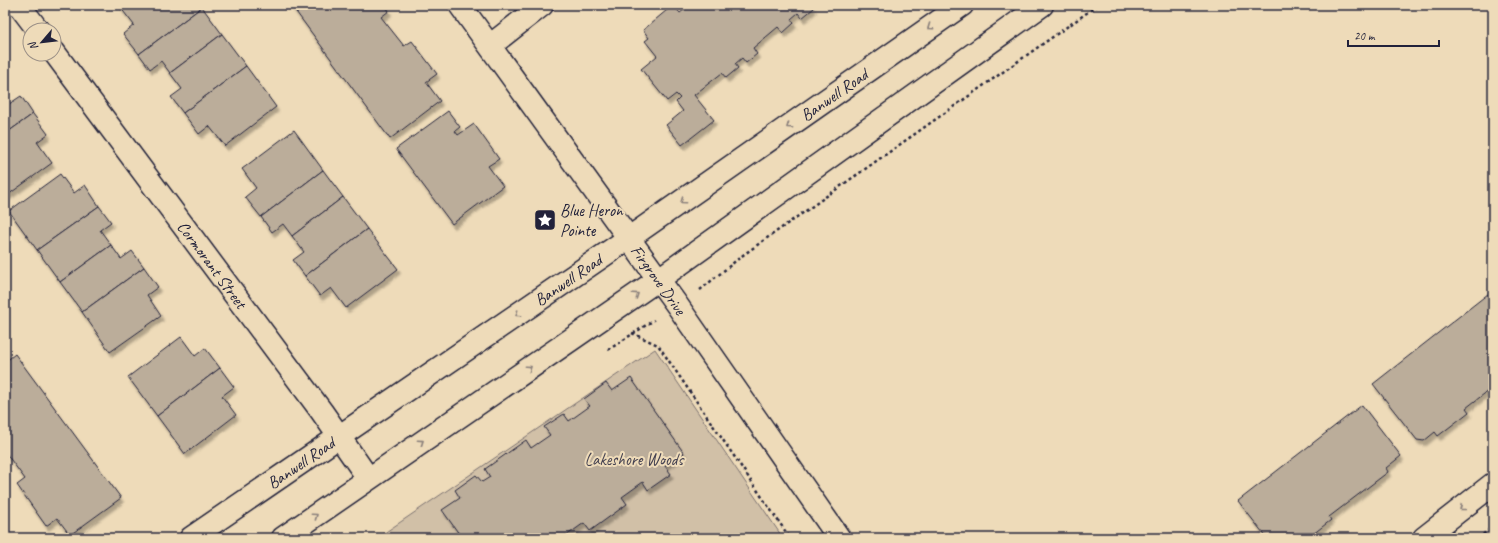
<svg xmlns="http://www.w3.org/2000/svg" width="1498" height="543" font-family="Caveat,sans-serif">
<style>
.green{fill:#d1c0a7;stroke:#7a7171}
.building{fill:#bbad9a;stroke:#22223b;filter:url(#shadow)}
.lines{fill:none;stroke-linecap:round;stroke-linejoin:round}
.minor-casing{stroke:#22223b;stroke-width:25}
.secondary-casing{stroke:#22223b;stroke-width:25}
.path{stroke:#22223b;stroke-width:2.5;stroke-dasharray:3 3;stroke-linecap:butt}
.minor{stroke:#eedbb9;stroke-width:22}
.secondary{stroke:#eedbb9;stroke-width:22}
.oneway{stroke:#887e7a}
.labels{text-anchor:middle;dominant-baseline:central;stroke-width:4;stroke-linejoin:round;paint-order:stroke}
.street-label{font-size:17px;fill:#22223b;stroke:#eedbb9}
.poi-label{font-size:17px;fill:#22223b;stroke:#eedbb9;text-anchor:start}
.park-label{font-size:17px;fill:#454251;stroke:#eedbb9}
</style>
<defs>
<filter id="shadow"><feDropShadow dx="2.5" dy="4.5" stdDeviation="1" flood-color="#0004"/></filter>
</defs>
<rect width="100%" height="100%" fill="#eedbb9"/>
<filter id="ink" filterUnits="userSpaceOnUse"><feTurbulence type="fractalNoise" baseFrequency=".025" numOctaves="2"/><feDisplacementMap in="SourceGraphic" scale="8" xChannelSelector="R" yChannelSelector="G"/><feConvolveMatrix kernelMatrix="1 2 1 2 8 2 1 2 1" color-interpolation-filters="sRGB"/></filter>
<g filter="url(#ink)">
<!-- green -->
<polygon class="green" points="655,349 783,538 377,538"/>
<!-- building -->
<g class="building">
<polygon points="122,5 200,5 202,7 139,54 123,34 134,25 120,7"/>
<polygon points="291,5 385,5 389,11 381,17 404,46 412,41 437,74 426,82 440,101 390,139"/>
<polygon points="673,5 680,13 690,5 811,5 814,8 802,18 798,13 791,19 794,23 783,33 778,27 753,48 757,54 746,63 742,58 735,64 738,68 726,78 722,73 694,95 714,120 682,145 666,125 683,111 676,102 680,98 676,94 667,101 641,69 657,56 645,41 649,38 643,30"/>
<polygon points="202,7 222,34 170,73 161,61 150,69 139,54"/>
<polygon points="222,34 246,66 183,113 171,97 182,89 170,73"/>
<polygon points="246,66 276,107 225,146 209,126 199,134 183,113"/>
<polygon points="21,96 33,114 5,134 5,98 9,104"/>
<polygon points="448,111 460,127 455,131 458,135 474,124 499,159 488,166 503,186 452,224 396,149"/>
<polygon points="33,114 48,134 37,142 52,163 5,197 5,134"/>
<polygon points="294,130 323,170 261,217 245,197 256,188 242,169"/>
<polygon points="323,170 343,197 292,236 283,224 272,232 261,217"/>
<polygon points="60,174 74,193 85,185 99,206 37,250 9,211"/>
<polygon points="343,197 367,229 305,276 293,260 304,252 292,236"/>
<polygon points="99,206 111,222 100,230 111,245 60,282 37,250"/>
<polygon points="367,229 398,269 346,308 331,288 320,296 305,276"/>
<polygon points="111,245 121,259 132,251 144,267 82,312 60,282"/>
<polygon points="144,267 158,287 147,295 161,316 110,352 82,312"/>
<polygon points="1493,290 1493,387 1466,408 1469,412 1438,436 1435,432 1424,441 1417,440 1373,384"/>
<polygon points="181,337 195,356 205,348 220,368 157,416 128,377"/>
<polygon points="15,354 121,498 70,535 57,518 46,526 17,485 25,479 5,452 5,362"/>
<polygon points="220,368 234,387 222,396 236,415 185,454 157,416"/>
<polygon points="631,378 684,453 665,466 671,474 648,490 643,482 622,497 627,504 590,531 584,523 563,538 462,538 442,510 460,498 455,490 476,475 482,482 490,477 485,469 526,440 531,448 550,435 544,427 564,414 569,421 590,406 584,399 606,383 612,391"/>
<polygon points="1362,405 1401,456 1386,468 1388,472 1329,517 1331,520 1308,538 1267,538 1238,501"/>
</g>
<g class="lines">
<!-- minor casing -->
<g class="minor-casing">
<g id="minor">
<polyline points="19,5 38,30"/>
<path id="s1" d="M460,5L677,305L839,538"/>
<polyline points="491,45 542,5"/>
<path id="s2" d="M54,52L322,412L368,478"/>
<polyline points="1424,538 1493,484"/>
</g>
</g>
<!-- secondary casing -->
<g class="secondary-casing">
<g id="secondary">
<path id="s3" d="M191,538L629,238L962,5"/>
<polyline points="283,538 659,279 1042,5"/>
</g>
</g>
<!-- path -->
<g class="path">
<polyline points="700,290 743,255 1098,5"/>
<polyline points="632,333 658,345 790,538"/>
<polyline points="608,350 654,320"/>
<polyline points="1478,538 1493,527"/>
</g>
<!-- minor -->
<use href="#minor" class="minor"/>
<!-- secondary -->
<use href="#secondary" class="secondary"/>
</g>
<!-- one-way arrows -->
<defs><path id="oneway-chevron" d="M-2-3.5L2.5 0L-2 3.5" fill="none" stroke-width="1.6" stroke-linecap="round" stroke-linejoin="round"/></defs>
<g class="oneway">
<use href="#oneway-chevron" transform="translate(930 27) rotate(145)"/>
<use href="#oneway-chevron" transform="translate(789 126) rotate(145)"/>
<use href="#oneway-chevron" transform="translate(683 201) rotate(145)"/>
<use href="#oneway-chevron" transform="translate(636 295) rotate(-34)"/>
<use href="#oneway-chevron" transform="translate(518 314) rotate(146)"/>
<use href="#oneway-chevron" transform="translate(529 368) rotate(-34)"/>
<use href="#oneway-chevron" transform="translate(421 442) rotate(-34)"/>
<use href="#oneway-chevron" transform="translate(1462 508) rotate(142)"/>
<use href="#oneway-chevron" transform="translate(315 516) rotate(-35)"/>
</g>
</g>
<!-- icons -->
<defs>
<g id="sight-square" transform="scale(1.15)"><rect x="-9" y="-9" width="18" height="18" rx="4" fill="#22223b" stroke="#eedbb9"/><path d="M0-6L1.8-2.2L6-1.7L2.9 1.2L3.7 5.4L0 3.3L-3.7 5.4L-2.9 1.2L-6-1.7L-1.8-2.2Z" fill="#fff"/></g>
</defs>
<g fill-rule="evenodd">
<use href="#sight-square" x="545" y="220"/>
</g>
<g class="labels">
<!-- street labels -->
<g class="street-label">
<text stroke="none"><textPath href="#s3" startOffset="781">Banwell Road</textPath></text>
<text stroke="none"><textPath href="#s2" startOffset="265">Cormorant Street</textPath></text>
<text stroke="none"><textPath href="#s1" startOffset="339">Firgrove Drive</textPath></text>
<text stroke="none"><textPath href="#s3" startOffset="457">Banwell Road</textPath></text>
<text stroke="none"><textPath href="#s3" startOffset="133">Banwell Road</textPath></text>
</g>
<!-- poi labels -->
<g class="poi-label">
<text x="560" y="210">Blue Heron<tspan x="560" dy="20">Pointe</tspan></text>
</g>
<!-- park labels -->
<g class="park-label">
<text x="634" y="459">Lakeshore Woods</text>
</g>
</g>
<!-- margin -->
<rect width="1498" height="543" fill="none" stroke="#eedbb9" stroke-width="20"/>
<rect x="10" y="10" width="1478" height="523" fill="none" stroke="#22223b" stroke-width="1.5" filter="url(#ink)"/>
<!-- north arrow -->
<g transform="translate(42 42) rotate(242)"><circle r="19" fill="#eedbb9" stroke="#9c9187"/>
<path d="M0-3L7 15L0 10L-7 15Z" fill="#22223b"/>
<text y="-6" font-size="11" font-weight="bold" text-anchor="middle" fill="#22223b">N</text>
</g>
<!-- scale -->
<path d="M1348 40v6h91v-6" fill="none" stroke="#22223b" stroke-width="2"/>
<text x="1354" y="40" font-size="12" fill="#22223b" stroke="#eedbb9" stroke-width="3" paint-order="stroke">20 m</text>
</svg>
